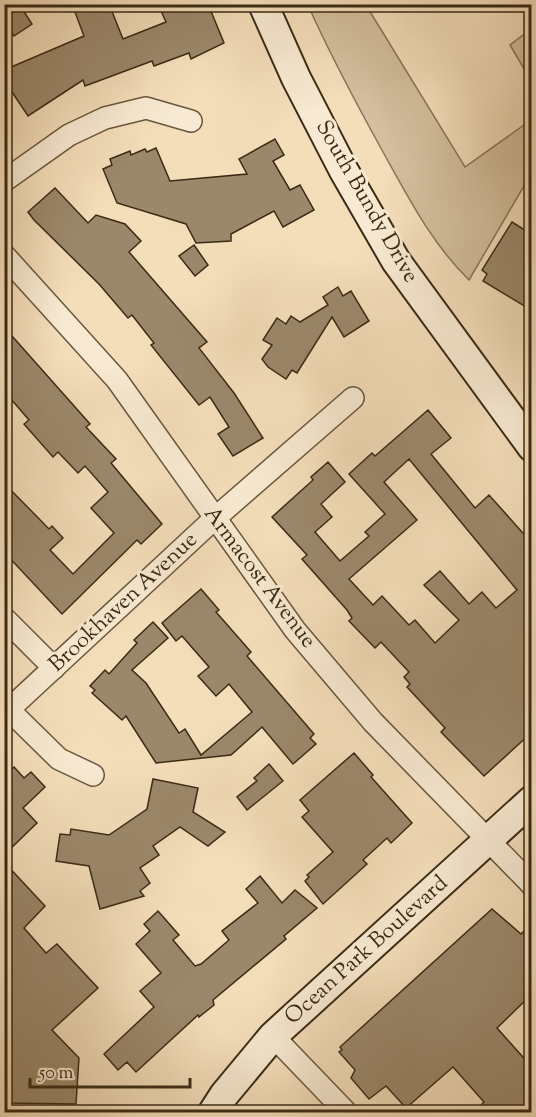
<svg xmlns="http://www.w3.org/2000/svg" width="536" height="1117" font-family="'Sorts Mill Goudy',serif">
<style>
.green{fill:#d4bf9e;stroke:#87745a;stroke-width:1.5}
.building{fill:#9b886b;stroke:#3a2a15;stroke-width:1.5;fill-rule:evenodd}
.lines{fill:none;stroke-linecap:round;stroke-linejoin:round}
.minor-casing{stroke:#68573e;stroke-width:24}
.secondary-casing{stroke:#3a2a15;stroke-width:32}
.minor{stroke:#f8ead2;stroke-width:21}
.secondary{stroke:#f8ead2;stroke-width:28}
.labels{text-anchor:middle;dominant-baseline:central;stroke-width:6;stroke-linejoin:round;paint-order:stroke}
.street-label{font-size:22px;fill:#3a2a15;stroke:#f8ead2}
</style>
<rect width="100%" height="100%" fill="#f4deba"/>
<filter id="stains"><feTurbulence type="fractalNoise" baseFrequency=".00333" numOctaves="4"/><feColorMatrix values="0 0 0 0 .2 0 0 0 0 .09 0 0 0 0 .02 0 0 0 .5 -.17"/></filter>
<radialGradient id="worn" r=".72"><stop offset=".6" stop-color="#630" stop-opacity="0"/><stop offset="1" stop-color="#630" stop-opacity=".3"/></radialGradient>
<!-- green -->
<g class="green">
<path d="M308,5H366L465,167L531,120V174L469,280C432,244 408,197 383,152C356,103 330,55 308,5Z"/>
<polygon points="531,29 531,81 510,45"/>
</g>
<!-- building -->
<g class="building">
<polygon points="72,4 109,4 123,39 166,22 161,11 178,4 208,4 224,43 191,59 189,53 154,66 152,61 85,86 83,80 28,116 4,80 4,70 84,36"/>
<polygon points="21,7 32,24 14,36 4,18"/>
<polygon points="275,139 284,155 273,161 290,190 300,185 314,210 283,227 274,211 231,234 231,241 196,243 186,224 117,203 103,169 112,165 110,159 130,151 131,155 145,149 147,152 156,148 170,181 247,174 239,159"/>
<polygon points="55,188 88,223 96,215 125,224 141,241 129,252 207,342 199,348 234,393 263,438 233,456 218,434 229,427 210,397 199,405 151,345 154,343 132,315 128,318 99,284 34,220 28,212"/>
<polygon points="512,222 531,234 531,310 483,281 487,274 482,270"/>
<polygon points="194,245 208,265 195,276 179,256"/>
<polygon points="338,287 343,296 351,291 369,321 344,337 332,317 297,373 292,370 286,379 268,367 262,359 272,345 263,340 277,318 286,324 291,316 300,322 328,305 323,297"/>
<polygon points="4,327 90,424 86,427 116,459 111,463 162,524 141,544 137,540 62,614 4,552 4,483 49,529 52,526 63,538 50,550 73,574 114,533 91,508 108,492 85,466 78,473 58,452 53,457 24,424 29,420 4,391"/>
<path d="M428,410L451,438L431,454L475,508L489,495L531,542V733L484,776L441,732L445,728L407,687L410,684L404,677L409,672L381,642L375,648L349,621L352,618L347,610L302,559L307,555L272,517L313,480L311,477L328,462L345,482L321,504L332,517L315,532L340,561L369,536L365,532L385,514L349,474L372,453L375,456ZM409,459L517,590L496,608L482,592L469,604L440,571L424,585L459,620L435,643L415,620L409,625L382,596L373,605L349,579L417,520L384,482Z"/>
<polygon points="201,589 219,610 216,612 251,652 247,656 314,734 310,738 316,744 293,764 262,727 231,755 156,763 126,716 122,720 92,693 95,690 90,686 105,670 109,674 137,643 134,640 153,622 168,638 132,670 146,683 179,733 185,729 201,755 252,712 229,684 216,696 198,676 209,667 182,636 176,641 162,623"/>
<polygon points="354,753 373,775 371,777 412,823 391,843 387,838 363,860 367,864 323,904 305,881 309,877 307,875 333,852 302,817 309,811 300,800"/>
<polygon points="269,764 283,781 247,810 237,797 257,781 254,778"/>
<polygon points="14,767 24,778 31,772 45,787 23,808 37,823 4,855 4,776"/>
<polygon points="153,779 198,788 193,812 225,832 208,846 180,827 153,846 159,855 140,868 150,883 140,891 144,896 100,909 89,866 56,861 60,834 70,835 71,829 109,835 147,809"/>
<polygon points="4,862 45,906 24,928 46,953 57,944 98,988 52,1030 79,1058 76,1104 4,1103"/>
<polygon points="260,876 282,903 295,890 317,908 284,936 286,939 213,1000 214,1005 199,1017 198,1015 136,1072 127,1062 118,1070 104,1054 154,1007 140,991 161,973 136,944 150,931 144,924 158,911 179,935 173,940 195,966 201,964 229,940 222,931 258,903 246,889"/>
<polygon points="492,909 521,934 531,924 531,995 497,1028 531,1066 531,1113 473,1113 484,1102 453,1067 406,1108 386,1086 369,1099 351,1078 355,1070 339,1052 342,1050 340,1047"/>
</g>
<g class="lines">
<!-- minor casing -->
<g class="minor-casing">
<g id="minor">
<polyline points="4,181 69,135 105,118 146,108 191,121"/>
<polyline points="4,255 117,380 295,630 373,722 532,885"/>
<polyline points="4,618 54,668"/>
<polyline points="9,710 59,759 93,775"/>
<polyline points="4,714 214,519 353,398"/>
<polyline points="273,1036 346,1112"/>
</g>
</g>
<!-- secondary casing -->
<g class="secondary-casing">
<g id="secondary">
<polyline points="263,4 296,78 344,171 396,261 532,447"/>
<polyline points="213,1112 224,1095 273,1036 532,800"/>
</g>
</g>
<!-- minor -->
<use href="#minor" class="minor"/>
<!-- secondary -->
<use href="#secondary" class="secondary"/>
</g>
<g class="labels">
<!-- street labels -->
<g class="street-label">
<text transform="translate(366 202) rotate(60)">South Bundy Drive</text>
<text transform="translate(259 578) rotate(53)">Armacost Avenue</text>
<text transform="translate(124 603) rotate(-43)">Brookhaven Avenue</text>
<text transform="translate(367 951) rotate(-42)">Ocean Park Boulevard</text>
</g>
</g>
<!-- margin -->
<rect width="536" height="1117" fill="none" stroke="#f4deba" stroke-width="24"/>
<rect x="6" y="6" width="524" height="1105" fill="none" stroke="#3a2a15" stroke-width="3"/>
<rect x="12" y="12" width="512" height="1093" fill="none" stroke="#3a2a15" stroke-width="1.5"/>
<!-- scale -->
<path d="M30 1078v9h160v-9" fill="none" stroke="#3a2a15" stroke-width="3"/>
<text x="39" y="1078" font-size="18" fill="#3a2a15" stroke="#f8ead2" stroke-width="4.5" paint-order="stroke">50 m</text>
<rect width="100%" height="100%" filter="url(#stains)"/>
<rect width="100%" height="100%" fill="url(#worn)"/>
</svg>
